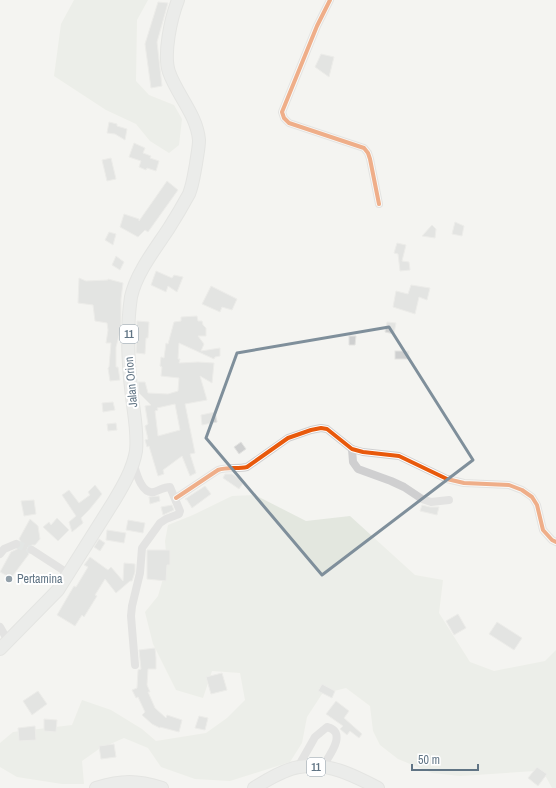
<svg xmlns="http://www.w3.org/2000/svg" width="556" height="788" font-family="'Archivo Narrow',sans-serif">
<style>
.green{fill:#e3e7df}
.building{fill:#cfd0d0;stroke:#e3e3e1;fill-rule:evenodd}
.lines{fill:none;stroke-linecap:round;stroke-linejoin:round}
.minor-tunnel{stroke:#cfd4d6;stroke-width:8;stroke-dasharray:8 4;stroke-linecap:butt}
.highway-casing{stroke:#d0d2d1;stroke-width:14}
.minor{stroke:#cfcfd0;stroke-width:8}
.highway{stroke:#e1e2e2;stroke-width:12}
.cycleway-casing{stroke:#fff;stroke-width:6}
.cycleway{stroke:#e8590c;stroke-width:4}
.marked{fill:none;stroke:#7f8f9b;stroke-width:3;stroke-linejoin:round}
.poi-dot{fill:#94a1aa;stroke:#fff;stroke-width:1.5}
.labels{text-anchor:middle;dominant-baseline:central;stroke-width:4;stroke-linejoin:round;paint-order:stroke}
.shield{fill:#fff;stroke:#909ea9;stroke-width:1}
.shield-label{font-size:11px;font-weight:bold;fill:#607484}
.street-label{font-size:12px;fill:#607484;stroke:#fff}
.poi-label{font-size:12px;fill:#607484;stroke:#fff;text-anchor:start}
</style>
<rect width="100%" height="100%" fill="#f4f4f1"/>
<!-- green -->
<g class="green">
<polygon points="74,0 148,0 137,20 136,81 149,95 174,105 182,119 179,145 169,153 150,141 136,124 106,110 54,76 61,24"/>
<polygon points="255,495 306,521 350,516 415,575 443,580 439,613 470,662 494,671 545,661 556,650 556,788 552,788 546,777 535,771 460,776 432,773 398,759 380,745 373,731 370,706 346,688 322,694 307,717 302,743 290,762 230,781 195,779 161,767 148,748 124,738 99,749 82,761 84,784 62,784 17,777 0,767 0,743 13,732 72,725 82,700 111,710 142,729 156,741 206,733 227,718 245,700 240,673 212,671 203,698 176,690 153,644 145,612 158,596 167,565 165,541 168,525 193,515 232,496"/>
</g>
<!-- building -->
<g class="building">
<polygon points="158,2 168,3 157,42 162,86 151,88 145,44"/>
<polygon points="321,54 334,57 329,77 315,67"/>
<polygon points="109,122 117,124 117,126 127,129 125,140 115,134 107,133"/>
<polygon points="134,143 145,148 143,153 151,156 150,158 159,161 156,171 147,168 146,170 139,167 141,161 129,157"/>
<polygon points="111,158 116,179 107,181 102,160"/>
<polygon points="167,181 178,190 148,232 145,230 138,237 120,227 124,214 139,219 139,221"/>
<polygon points="455,222 464,226 462,236 452,234"/>
<polygon points="432,225 436,229 435,238 422,236"/>
<polygon points="109,232 116,234 113,245 105,240"/>
<polygon points="397,243 406,245 402,261 409,262 410,270 400,271 398,254 394,253"/>
<polygon points="116,256 124,262 120,270 112,265"/>
<polygon points="156,271 172,278 174,275 183,277 177,292 168,286 166,292 151,285"/>
<polygon points="79,278 86,281 108,280 108,279 123,283 121,299 121,328 116,347 116,367 118,367 120,380 110,381 108,368 109,367 111,343 106,343 108,330 107,323 95,321 93,305 78,303"/>
<polygon points="411,285 430,288 427,300 419,297 415,314 393,307 396,291 408,294"/>
<polygon points="211,286 237,299 232,310 222,307 220,312 202,304"/>
<path d="M197,316L198,321H202L203,325L206,328V336H198L204,344L201,351L220,348V356L215,357L214,359L179,343L178,359H180L179,363L198,362L214,363L212,383L200,376L207,400L185,404L195,453L190,454L196,473L190,476L182,456L163,470L164,474L158,476L149,446L147,447L145,440L148,439L145,426L148,424L145,406L151,405L139,393L138,382H145L148,393L168,394L178,391L179,378L161,376L162,367L160,366L161,357L164,358L166,343L168,344L174,322L181,321V317ZM175,404L180,430L158,436L155,411L158,410L157,408Z"/>
<polygon points="137,321 149,322 148,338 146,338 145,354 136,353"/>
<polygon points="387,322 396,323 394,334 385,332"/>
<polygon points="349,336 356,336 355,345 349,345"/>
<rect x="395" y="351" width="14" height="8"/>
<polygon points="113,402 115,410 103,412 102,403"/>
<polygon points="215,412 217,422 202,425 201,415"/>
<polygon points="116,423 117,430 108,431 107,424"/>
<polygon points="241,442 246,449 239,454 234,447"/>
<polygon points="225,474 232,474 244,482 239,489 223,478"/>
<polygon points="95,485 102,494 89,510 81,518 83,523 72,532 69,522 76,516 62,495 69,490 79,503 90,495 88,492"/>
<polygon points="205,486 211,494 192,508 187,500 185,499"/>
<polygon points="159,496 160,501 150,504 149,497"/>
<polygon points="34,500 36,514 24,516 21,501"/>
<polygon points="172,505 174,510 163,515 161,507"/>
<polygon points="422,505 430,507 439,507 437,515 420,511"/>
<polygon points="57,518 69,530 58,541 43,527 49,522 51,525"/>
<polygon points="30,519 38,526 40,539 35,545 32,545 28,547 27,550 29,554 11,578 0,572 11,552 21,547 21,542 19,539"/>
<polygon points="128,520 145,523 143,533 126,530"/>
<polygon points="107,530 126,533 124,543 106,540"/>
<polygon points="99,539 105,543 100,551 94,547"/>
<polygon points="147,550 170,550 170,565 167,565 166,581 147,579"/>
<polygon points="90,557 108,570 111,567 123,581 124,563 135,564 135,572 132,581 130,581 116,593 105,579 95,595 97,596 84,617 82,615 75,626 57,615 74,586 76,587 88,567 84,565"/>
<polygon points="458,614 466,628 454,635 446,621"/>
<polygon points="497,622 522,638 514,650 489,634"/>
<polygon points="155,648 156,658 156,669 148,669 147,685 150,692 148,692 155,708 166,718 167,715 182,720 179,732 160,727 160,728 152,724 142,715 145,712 138,697 136,698 132,690 137,688 138,670 141,669 139,650"/>
<polygon points="222,673 227,690 211,694 206,677"/>
<polygon points="322,684 335,691 332,698 318,691"/>
<polygon points="38,691 47,704 32,715 23,701"/>
<polygon points="336,701 349,711 344,718 362,734 359,738 350,731 347,735 340,729 343,726 326,714"/>
<polygon points="199,716 208,718 205,730 195,728"/>
<polygon points="44,719 57,720 56,732 44,731"/>
<polygon points="35,726 36,740 19,741 18,728"/>
<polygon points="114,744 116,757 101,759 99,746"/>
<polygon points="537,767 547,774 538,786 528,778"/>
</g>
<g class="lines">
<!-- minor-tunnel -->
<polyline class="minor-tunnel" points="16,544 32,550"/>
<!-- highway casing -->
<g class="highway-casing">
<g id="highway">
<path d="M0,649L58,590L114,501C123,486 133,469 136,451C138,433 134,414 132,397C128,364 126,330 131,297C136,273 156,248 169,228C176,217 183,205 189,194C193,184 194,174 196,164C197,156 199,148 199,140C197,115 177,95 169,72C163,54 171,18 178,0"/>
<path d="M96,788C122,780 137,780 162,788"/>
<path d="M254,788C265,781 285,769 299,767C328,762 353,775 378,788"/>
</g>
</g>
<!-- minor -->
<g class="minor">
<polyline points="330,0 317,26 282,112 284,118 289,123 364,148 368,153 370,159 379,204"/>
<polyline points="352,449 353,462 358,469 391,481 404,487 422,499 431,502 449,500"/>
<path d="M133,462C136,471 141,495 154,492C160,490 164,487 170,487L180,511L179,514L166,519L160,523L142,548L140,573L132,606L131,616L135,665"/>
<path d="M176,498L218,470C227,467 238,469 247,467L288,438L311,430L321,428L327,429L352,449L363,452L399,456L447,479L464,483L509,485L522,490L532,497L537,505L543,530L552,540L556,542"/>
<polyline points="32,550 69,574"/>
<polyline points="0,554 4,549 16,544"/>
<polyline points="0,627 8,641"/>
<path d="M298,767L315,737L327,727C348,732 329,756 323,766"/>
</g>
<!-- highway -->
<use href="#highway" class="highway"/>
<!-- cycleway casing -->
<g class="cycleway-casing">
<g id="cycleway">
<polyline points="330,0 317,26 282,112 284,118 289,123 364,148 368,153 370,159 379,204"/>
<path d="M176,498L218,470C227,467 238,469 247,467L288,438L311,430L321,428L327,429L352,449L363,452L399,456L447,479L464,483L509,485L522,490L532,497L537,505L543,530L552,540L556,542"/>
</g>
</g>
<!-- cycleway -->
<use href="#cycleway" class="cycleway"/>
</g>
<!-- marked area -->
<path d="M0 0H556V788H0ZM389,327L473,460L322,575L206,438L237,353Z" fill="#f4f4f1" fill-opacity=".55" fill-rule="evenodd"/>
<path class="marked" d="M389,327L473,460L322,575L206,438L237,353Z"/>
<!-- markers -->
<circle class="poi-dot" cx="9" cy="579" r="4"/>
<g class="labels">
<!-- shield labels -->
<g class="shield">
<rect x="120" y="325" width="18" height="18" rx="3"/>
<rect x="307" y="758" width="18" height="18" rx="3"/>
</g>
<g class="shield-label">
<text x="129" y="334">11</text>
<text x="316" y="767">11</text>
</g>
<!-- street labels -->
<g class="street-label">
<text transform="translate(131 382) rotate(-95)">Jalan Orion</text>
</g>
<!-- poi labels -->
<g class="poi-label">
<text x="17" y="579">Pertamina</text>
</g>
</g>
<!-- scale -->
<path d="M412 764v6h66v-6" fill="none" stroke="#607484" stroke-width="2"/>
<text x="418" y="764" font-size="12" fill="#607484" stroke="#ffffff" stroke-width="3" paint-order="stroke">50 m</text>
</svg>
